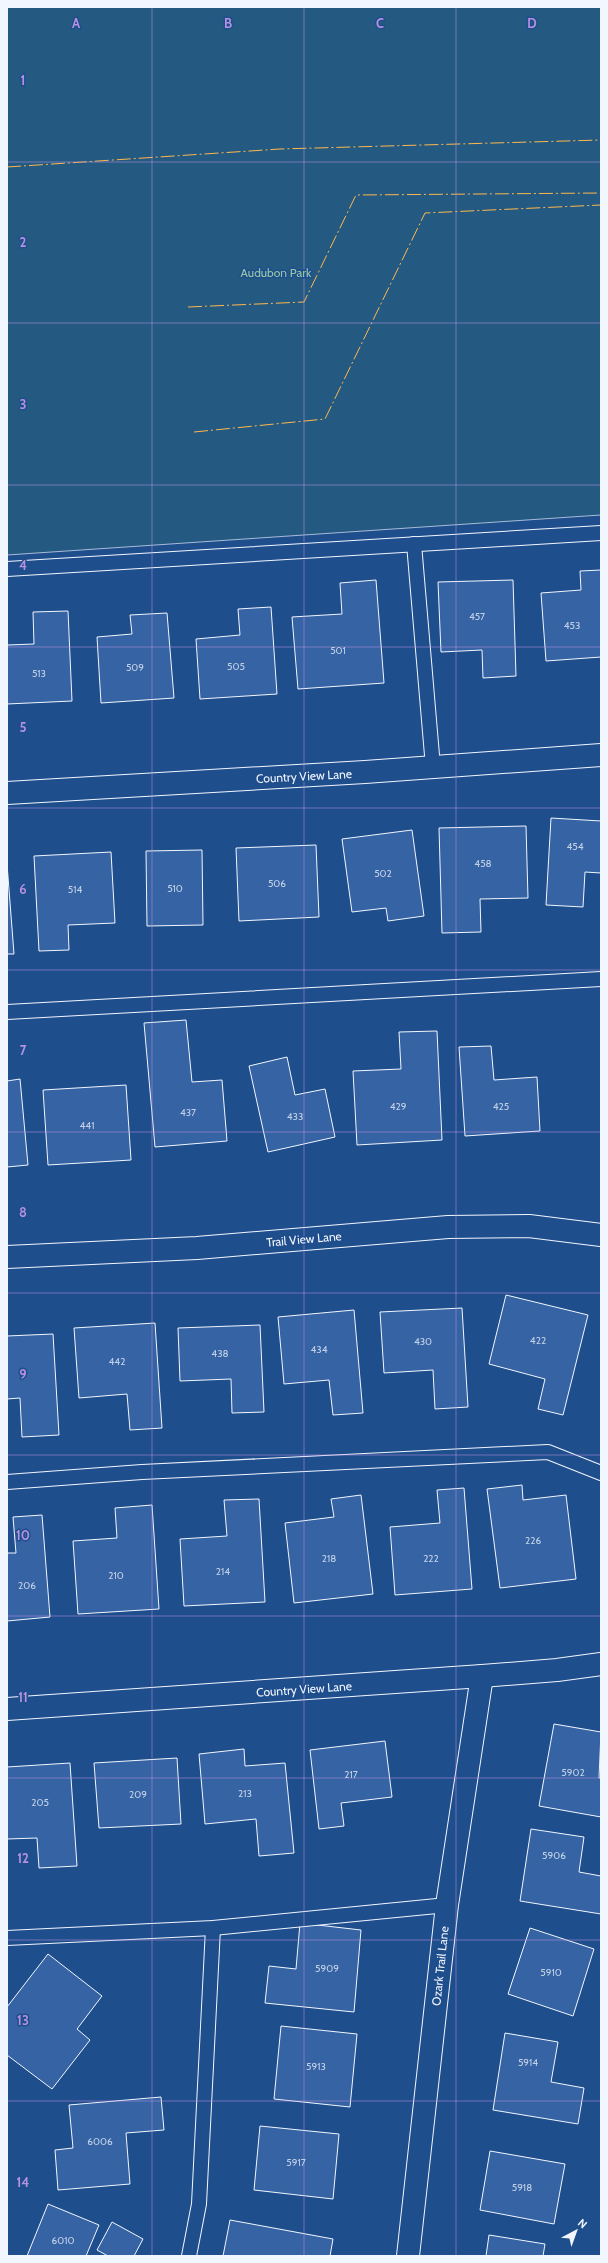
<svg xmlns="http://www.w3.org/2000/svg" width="608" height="2263" font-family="Cabin,sans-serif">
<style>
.green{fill:#245a82;stroke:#a8bbd7}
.building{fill:#3563a3;stroke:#f2f6ff}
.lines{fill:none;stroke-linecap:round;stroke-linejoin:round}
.service-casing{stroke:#f2f6ff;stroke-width:16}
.minor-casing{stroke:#f2f6ff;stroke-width:24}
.service{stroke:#1f4e8c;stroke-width:14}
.minor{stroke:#1f4e8c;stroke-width:22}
.power{stroke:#ffb74d;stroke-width:1;stroke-dasharray:14 3 2 3;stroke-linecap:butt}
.grid{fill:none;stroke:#b691df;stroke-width:1;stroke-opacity:0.55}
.labels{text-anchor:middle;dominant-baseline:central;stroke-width:3;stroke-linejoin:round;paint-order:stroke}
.number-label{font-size:10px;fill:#c3d1e8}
.park-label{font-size:12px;fill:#97c8a6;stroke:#1f4e8c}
.street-label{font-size:12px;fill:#f2f6ff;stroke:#1f4e8c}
.grid-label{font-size:13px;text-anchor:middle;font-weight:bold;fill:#b691df;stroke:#1f4e8c;stroke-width:3;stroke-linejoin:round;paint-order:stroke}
</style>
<rect width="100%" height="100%" fill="#1f4e8c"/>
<!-- green -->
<polygon class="green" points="7,7 601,7 601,515 7,555"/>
<!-- building -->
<g class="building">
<polygon points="601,570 601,657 546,661 541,593 581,590 580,571"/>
<polygon points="376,580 384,683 298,689 292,617 342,614 340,583"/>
<polygon points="513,580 516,676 483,678 482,650 441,652 438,582"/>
<polygon points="271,607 277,694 200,699 196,639 240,635 238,609"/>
<polygon points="68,611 72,701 7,704 7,645 34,644 33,612"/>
<polygon points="167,613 174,698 101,703 97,637 132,634 130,615"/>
<polygon points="551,818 601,821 601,873 585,872 583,907 546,905"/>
<polygon points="526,826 528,898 480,899 481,932 442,933 439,828"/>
<polygon points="412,830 424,916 388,921 386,908 352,912 342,839"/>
<polygon points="316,845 319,917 239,921 236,848"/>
<polygon points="202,850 203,925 147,926 146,851"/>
<polygon points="111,852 115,923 68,925 69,950 39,951 34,856"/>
<polygon points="7,864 14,954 7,954"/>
<polygon points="186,1020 192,1082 222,1080 227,1141 155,1147 144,1023"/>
<polygon points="437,1031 442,1140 357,1145 353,1071 401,1069 399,1032"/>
<polygon points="491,1046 494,1080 537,1077 540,1131 465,1136 459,1047"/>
<polygon points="287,1057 295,1095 325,1089 335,1137 268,1152 249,1066"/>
<polygon points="20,1079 28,1165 7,1167 7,1081"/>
<polygon points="126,1085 131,1160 48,1165 43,1090"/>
<polygon points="506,1295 588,1315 563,1415 538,1409 545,1379 489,1364"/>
<polygon points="462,1308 468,1407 435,1409 433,1370 384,1373 380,1312"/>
<polygon points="354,1310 363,1413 333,1415 329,1380 284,1384 278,1317"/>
<polygon points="155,1323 162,1428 130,1430 127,1394 79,1398 74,1328"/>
<polygon points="260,1325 264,1412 232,1413 231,1379 180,1381 178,1328"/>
<polygon points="53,1334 59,1435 22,1437 20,1398 7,1399 7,1336"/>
<polygon points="522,1485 523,1500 566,1495 576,1579 500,1588 487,1489"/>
<polygon points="464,1488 472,1589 395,1595 390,1527 440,1523 437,1490"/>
<polygon points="361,1495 373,1594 294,1603 285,1523 334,1517 331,1499"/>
<polygon points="259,1499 265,1602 184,1606 180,1539 227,1536 224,1500"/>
<polygon points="152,1505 159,1609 78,1614 73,1541 117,1538 115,1508"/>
<polygon points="42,1515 50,1617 7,1621 7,1553 16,1553 13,1517"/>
<polygon points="554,1724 601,1732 599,1778 601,1778 601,1817 539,1806"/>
<polygon points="385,1741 392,1797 341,1803 344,1826 319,1829 310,1750"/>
<polygon points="244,1749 245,1766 285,1763 294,1853 259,1856 256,1819 205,1824 199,1754"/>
<polygon points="177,1758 181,1824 99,1828 94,1763"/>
<polygon points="70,1763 77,1866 39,1868 37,1838 7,1839 7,1767"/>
<polygon points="531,1829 584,1837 579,1872 601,1876 601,1914 520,1901"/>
<polygon points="300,1923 361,1930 354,2012 265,2003 269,1966 296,1969"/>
<polygon points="530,1928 594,1949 573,2016 508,1994"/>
<polygon points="48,1954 102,1996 77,2029 90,2040 52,2089 7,2055 7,2007"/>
<polygon points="281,2026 357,2034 350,2107 274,2099"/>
<polygon points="505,2033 558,2042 551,2082 584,2088 578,2124 493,2110"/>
<polygon points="161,2097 164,2130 126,2133 130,2184 58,2190 55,2150 73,2148 69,2105"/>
<polygon points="260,2126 339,2134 333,2199 254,2190"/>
<polygon points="490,2151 565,2164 554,2224 480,2210"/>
<polygon points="48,2204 99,2225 86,2256 27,2256"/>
<polygon points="230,2220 333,2239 330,2256 223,2256"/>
<polygon points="112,2222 143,2239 134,2256 108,2256 97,2250"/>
<polygon points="489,2235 545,2244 543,2256 486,2256"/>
</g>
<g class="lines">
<!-- service casing -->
<g class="service-casing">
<g id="service">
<polyline points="414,544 433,767"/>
<polyline points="7,569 601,533"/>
<polyline points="7,1012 601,979"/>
<polyline points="7,1482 142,1472 548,1452 601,1473"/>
<polyline points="7,1938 213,1928 447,1905"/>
<polyline points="189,2256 199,2204 213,1928"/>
</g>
</g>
<!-- minor casing -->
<g class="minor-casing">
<g id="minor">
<polyline points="7,793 365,772 601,755"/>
<polyline points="7,1257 197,1248 448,1227 529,1226 601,1235"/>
<polyline points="7,1709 482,1676 557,1670 601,1664"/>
<polyline points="408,2256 447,1905 482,1676"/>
</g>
</g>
<!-- service -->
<use href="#service" class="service"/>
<!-- minor -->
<use href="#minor" class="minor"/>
<!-- power -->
<g class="power">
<polyline points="7,167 280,149 601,140"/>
<polyline points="188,307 304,302 356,195 601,193"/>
<polyline points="194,432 325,419 425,213 601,205"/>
</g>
</g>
<!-- grid -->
<path class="grid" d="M152,7V2256M304,7V2256M456,7V2256M7,162H601M7,323H601M7,485H601M7,647H601M7,808H601M7,970H601M7,1132H601M7,1293H601M7,1455H601M7,1616H601M7,1778H601M7,1940H601M7,2101H601"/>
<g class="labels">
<!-- number labels -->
<g class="number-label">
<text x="477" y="616">457</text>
<text x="572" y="625">453</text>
<text x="338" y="650">501</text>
<text x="236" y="666">505</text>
<text x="135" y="667">509</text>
<text x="39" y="673">513</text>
<text x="575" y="846">454</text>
<text x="483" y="863">458</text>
<text x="383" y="873">502</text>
<text x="277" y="883">506</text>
<text x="175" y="888">510</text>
<text x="75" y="889">514</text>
<text x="398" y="1106">429</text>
<text x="501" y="1106">425</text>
<text x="188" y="1112">437</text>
<text x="295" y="1116">433</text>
<text x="87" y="1125">441</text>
<text x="538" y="1340">422</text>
<text x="423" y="1341">430</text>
<text x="319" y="1349">434</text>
<text x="220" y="1353">438</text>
<text x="117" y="1361">442</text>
<text x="533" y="1540">226</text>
<text x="329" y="1558">218</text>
<text x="431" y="1558">222</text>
<text x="223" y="1571">214</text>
<text x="116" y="1575">210</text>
<text x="27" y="1585">206</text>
<text x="573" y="1772">5902</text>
<text x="351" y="1774">217</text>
<text x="245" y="1793">213</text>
<text x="138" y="1794">209</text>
<text x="40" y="1802">205</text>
<text x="554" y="1855">5906</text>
<text x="327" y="1968">5909</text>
<text x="551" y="1972">5910</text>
<text x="528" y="2062">5914</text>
<text x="316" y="2066">5913</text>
<text x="100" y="2141">6006</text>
<text x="296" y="2162">5917</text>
<text x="522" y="2187">5918</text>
<text x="63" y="2240">6010</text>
</g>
<!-- park labels -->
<g class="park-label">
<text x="276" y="272">Audubon Park</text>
</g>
<!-- street labels -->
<g class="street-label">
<text transform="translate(304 776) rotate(-3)">Country View Lane</text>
<text transform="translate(304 1239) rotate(-5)">Trail View Lane</text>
<text transform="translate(304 1689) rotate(-4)">Country View Lane</text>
<text transform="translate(440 1966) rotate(-84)">Ozark Trail Lane</text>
</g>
</g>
<g class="grid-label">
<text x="76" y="28">A</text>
<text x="228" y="28">B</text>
<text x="380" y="28">C</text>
<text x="532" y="28">D</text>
<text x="23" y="85">1</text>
<text x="23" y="247">2</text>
<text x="23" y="409">3</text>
<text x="23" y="570">4</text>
<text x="23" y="732">5</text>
<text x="23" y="894">6</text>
<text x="23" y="1055">7</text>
<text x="23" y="1217">8</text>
<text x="23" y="1379">9</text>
<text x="23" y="1540">10</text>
<text x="23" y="1702">11</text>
<text x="23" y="1863">12</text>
<text x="23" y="2025">13</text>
<text x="23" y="2187">14</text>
</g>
<!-- border -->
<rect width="608" height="2263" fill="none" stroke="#f2f6ff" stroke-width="16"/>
<!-- north arrow -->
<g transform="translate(576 2231) rotate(41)" stroke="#1f4e8c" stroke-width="3" paint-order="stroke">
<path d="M0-3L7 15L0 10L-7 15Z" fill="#f2f6ff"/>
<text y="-6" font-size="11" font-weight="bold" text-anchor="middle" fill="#f2f6ff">N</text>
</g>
</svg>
